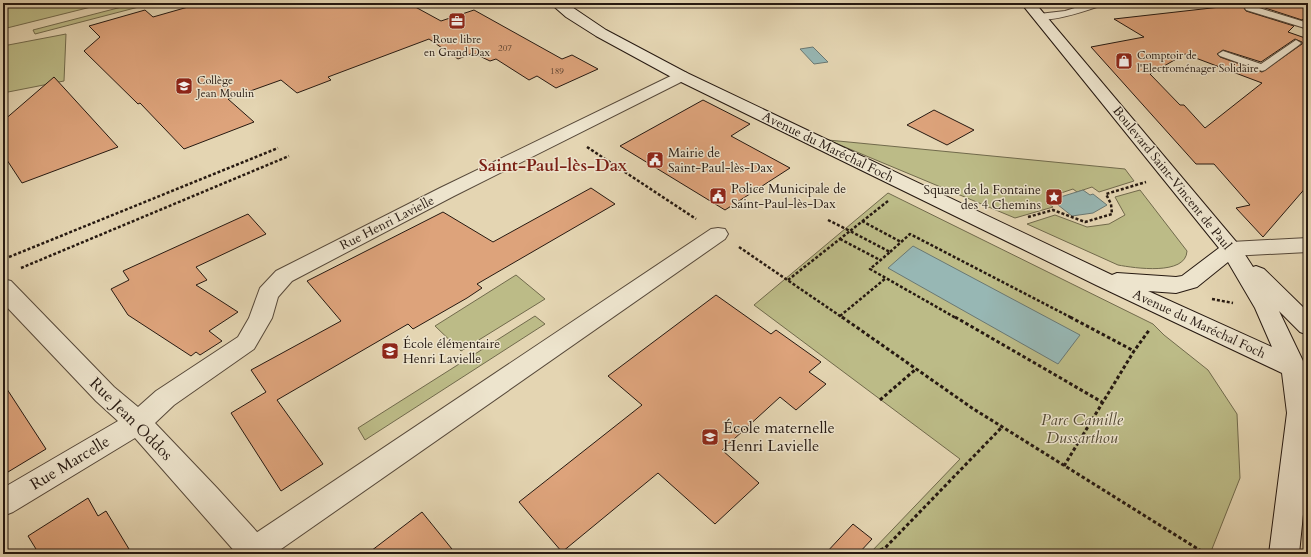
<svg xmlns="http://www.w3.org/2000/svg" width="1311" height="557" font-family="Cardo,serif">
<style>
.green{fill:#bcbb87;stroke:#716a4c}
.water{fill:#97b7b4;stroke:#6a7873}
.building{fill:#dda37b;stroke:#261911;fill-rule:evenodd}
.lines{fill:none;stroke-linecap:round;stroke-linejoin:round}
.service-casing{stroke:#564839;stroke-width:2}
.pedestrian-casing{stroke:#564839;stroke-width:2}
.minor-casing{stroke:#564839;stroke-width:2}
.secondary-casing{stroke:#261911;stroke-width:2}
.path-far1{stroke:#261911;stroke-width:2.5;stroke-dasharray:3 2;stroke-linecap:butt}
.path{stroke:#261911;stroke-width:3;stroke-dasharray:3.5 2.5;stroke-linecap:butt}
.service{fill:#ede4cd;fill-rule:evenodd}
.pedestrian{fill:#ede4cd;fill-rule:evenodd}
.minor{fill:#ede4cd;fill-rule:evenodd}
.secondary{fill:#ede4cd;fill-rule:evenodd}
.labels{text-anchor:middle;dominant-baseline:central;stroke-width:3;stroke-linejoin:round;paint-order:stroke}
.far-number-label{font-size:9px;fill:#543c2c}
.far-poi-label{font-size:11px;fill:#261911;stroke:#ede4cd;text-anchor:start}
.street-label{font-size:13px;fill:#261911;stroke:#ede4cd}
.poi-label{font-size:13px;fill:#261911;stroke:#ede4cd;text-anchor:start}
.near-street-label{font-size:16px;fill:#261911;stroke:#ede4cd}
.near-park-label{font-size:16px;font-style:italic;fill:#534a34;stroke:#ede4cd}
.near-poi-label{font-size:16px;fill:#261911;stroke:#ede4cd;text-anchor:start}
.district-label{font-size:17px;font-weight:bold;fill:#7a1f14;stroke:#ede4cd}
</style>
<rect width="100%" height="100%" fill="#e4d5b2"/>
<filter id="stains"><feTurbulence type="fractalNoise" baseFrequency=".005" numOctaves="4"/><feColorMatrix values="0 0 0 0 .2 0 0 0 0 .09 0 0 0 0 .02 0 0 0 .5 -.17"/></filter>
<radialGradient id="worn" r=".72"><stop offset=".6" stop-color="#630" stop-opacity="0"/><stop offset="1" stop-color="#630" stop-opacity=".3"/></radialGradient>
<!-- green -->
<g class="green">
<polygon points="3,3 107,3 3,29"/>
<polygon points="137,3 154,3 35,34 33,30"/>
<polygon points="66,34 64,81 3,93 3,46"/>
<polygon points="828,140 1125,169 1134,181 1099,192 1092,187 1077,192 1073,189 1058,194 1061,197 1046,202 1053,207 1015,218"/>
<path d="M1140,190L1187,251C1186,276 1134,268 1118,265L1027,224L1055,215L1087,227L1109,224L1125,215L1115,197Z"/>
<polygon points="888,193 1153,324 1164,335 1208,370 1237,414 1240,478 1210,554 874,554 871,552 960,459 754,305"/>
<polygon points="516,275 545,299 461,351 435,326"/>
<polygon points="535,316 545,324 365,440 358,428"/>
</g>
<!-- water -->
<g class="water">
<polygon points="813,47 828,62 814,64 800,49"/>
<polygon points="1083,190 1090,195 1093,194 1107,205 1093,213 1072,216 1058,205 1060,204 1054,199"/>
<polygon points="913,246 1080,335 1058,364 888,268"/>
</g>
<!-- building -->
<g class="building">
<polygon points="202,3 408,3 441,21 474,10 562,59 572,55 598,69 556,88 537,76 529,80 496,59 490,61 473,53 458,59 429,39 328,77 331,80 297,93 281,80 228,99 254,122 184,149 140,103 138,104 84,51 100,37 89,26 145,10 153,17"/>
<polygon points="1262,3 1308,3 1308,15 1302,20 1259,6"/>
<path d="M1247,4L1244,8L1246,11L1294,26L1288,32L1308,39V185L1263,237L1236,208L1250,205L1214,164H1196L1091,47L1144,37L1114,19ZM1295,39L1302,42V44L1262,72L1220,57L1217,54L1223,50L1261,62ZM1185,54L1262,83L1205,128L1184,105H1180L1150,74Z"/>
<polygon points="54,77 118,147 22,183 3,154 3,121"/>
<polygon points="703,100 750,124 731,136 790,168 725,210 620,146"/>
<polygon points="934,110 974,130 947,145 907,125"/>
<polygon points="591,188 615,204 477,284 482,288 467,298 413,329 408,324 277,400 323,464 281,491 231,413 266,392 251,370 341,321 307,281 443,212 493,242"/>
<polygon points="248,214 266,234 196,267 207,280 196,285 238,312 209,331 222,341 200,355 196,352 191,356 128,315 111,289 129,280 123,271"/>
<polygon points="716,295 771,334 776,330 821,362 809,372 826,384 796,410 780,397 722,450 759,483 715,524 658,473 562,552 519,502 642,405 608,376"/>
<polygon points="3,383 46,449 3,475"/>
<polygon points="88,498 98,516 106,511 132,554 39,554 28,536"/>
<polygon points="422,512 456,554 367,554"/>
<polygon points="853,524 872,539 858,554 825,554"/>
</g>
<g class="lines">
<!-- service casing -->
<g class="service-casing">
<g id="service">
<path d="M1091,3H1104L1103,5C1091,9 1044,26 1035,17L1039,14L1065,11Z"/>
<polygon points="1250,3 1260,3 1256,7 1308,23 1308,29 1246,10 1245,8"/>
<polygon points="1296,40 1301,43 1299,45 1265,70 1262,71 1220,56 1218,54 1223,51 1261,64"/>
</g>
</g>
<!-- pedestrian casing -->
<g class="pedestrian-casing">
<polygon id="pedestrian" points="718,228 725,229 728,234 725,239 274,554 241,554 239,551 244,541 711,229"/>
</g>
<!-- minor casing -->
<g class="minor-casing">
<g id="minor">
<polygon points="681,71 687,73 689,76 687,79 454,196 292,281 278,297 272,318 254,349 174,405 155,423 217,488 268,544 272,554 237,554 135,438 13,512 3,516 3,488 118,421 96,401 3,303 3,279 11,281 114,387 138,407 156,391 238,337 249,318 260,288 276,271 440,188"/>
<polygon points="1308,238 1308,252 1231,256 1224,254 1220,249 1224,244 1231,242"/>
</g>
</g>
<!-- secondary casing -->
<g class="secondary-casing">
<path id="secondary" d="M550,3H566L606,30L687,73L1112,275L1117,273L1176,277L1182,276L1219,248L1021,3H1035L1238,244L1253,267L1256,266L1264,269L1308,312V335L1300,332L1279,311L1303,361L1308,363V465L1299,554H1269L1287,413L1282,373L1096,285L675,79L596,36L566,17ZM1228,262L1255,308L1272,347L1148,291L1176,293L1197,287Z"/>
</g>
<!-- path-far1 -->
<g class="path-far1">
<polyline points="587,147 696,219"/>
<polyline points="1028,217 1053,210 1085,222 1112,214 1111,204 1106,194 1146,182"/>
<polyline points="828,220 850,231 888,201"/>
<polyline points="862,221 901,242"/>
<polyline points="840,239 880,260"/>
<polyline points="739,247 843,318"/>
<polyline points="890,252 910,234 1072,318"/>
<polyline points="9,257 278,148"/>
<polyline points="21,268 289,156"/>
<polyline points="788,280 850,231 890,252 870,269 956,318"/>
<polyline points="1212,299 1233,303"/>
<polyline points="840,316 886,278"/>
</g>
<!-- path -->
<g class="path">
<polyline points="842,317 972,408 1206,554"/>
<polyline points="955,317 1102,402"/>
<polyline points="1070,317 1134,351"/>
<polyline points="880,400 916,369"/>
<polyline points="1064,466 1134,351 1150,329"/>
<polyline points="869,554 885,548 1002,427"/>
</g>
<!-- service -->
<use href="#service" class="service"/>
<!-- pedestrian -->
<use href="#pedestrian" class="pedestrian"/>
<!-- minor -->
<use href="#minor" class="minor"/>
<!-- secondary -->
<use href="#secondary" class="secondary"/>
</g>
<!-- icons -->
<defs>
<g id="office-square" transform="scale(0.9)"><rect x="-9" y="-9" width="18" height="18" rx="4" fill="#8f2418" stroke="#ede4cd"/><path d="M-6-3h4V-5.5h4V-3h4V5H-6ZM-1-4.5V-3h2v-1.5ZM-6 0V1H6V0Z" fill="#fff"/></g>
<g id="shop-square" transform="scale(0.9)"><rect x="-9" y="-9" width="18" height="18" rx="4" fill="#8f2418" stroke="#ede4cd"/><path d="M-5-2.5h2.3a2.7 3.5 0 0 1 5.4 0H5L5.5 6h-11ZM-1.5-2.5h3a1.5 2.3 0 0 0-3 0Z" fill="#fff"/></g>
<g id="school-square" transform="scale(0.9)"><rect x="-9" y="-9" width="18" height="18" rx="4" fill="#8f2418" stroke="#ede4cd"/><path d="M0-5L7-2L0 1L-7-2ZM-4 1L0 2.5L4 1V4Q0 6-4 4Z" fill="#fff"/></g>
<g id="civic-square" transform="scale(0.9)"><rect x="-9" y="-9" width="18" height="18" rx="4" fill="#8f2418" stroke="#ede4cd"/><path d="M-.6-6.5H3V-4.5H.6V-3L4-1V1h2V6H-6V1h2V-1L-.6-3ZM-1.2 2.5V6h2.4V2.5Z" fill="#fff"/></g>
<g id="sight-square" transform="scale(0.9)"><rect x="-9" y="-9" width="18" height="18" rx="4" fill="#8f2418" stroke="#ede4cd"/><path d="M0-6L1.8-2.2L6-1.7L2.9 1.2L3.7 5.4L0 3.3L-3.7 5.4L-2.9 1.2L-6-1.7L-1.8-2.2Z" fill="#fff"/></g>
</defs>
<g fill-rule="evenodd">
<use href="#office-square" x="457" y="21"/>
<use href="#shop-square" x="1124" y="61"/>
<use href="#school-square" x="184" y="86"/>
<use href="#civic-square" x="655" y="160"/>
<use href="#civic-square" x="718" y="196"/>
<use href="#sight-square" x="1054" y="197"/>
<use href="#school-square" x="390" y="351"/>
<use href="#school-square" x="710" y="437"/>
</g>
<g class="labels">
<!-- far-number labels -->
<g class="far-number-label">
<text x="505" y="48">207</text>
<text x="557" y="71">189</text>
</g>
<!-- far-poi labels -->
<g class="far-poi-label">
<text x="457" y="39" text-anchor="middle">Roue libre<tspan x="457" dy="13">en Grand Dax</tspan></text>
<text x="1137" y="55">Comptoir de<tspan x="1137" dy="13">l'Electroménager Solidaire</tspan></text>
<text x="197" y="80">Collège<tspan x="197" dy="13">Jean Moulin</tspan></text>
</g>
<!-- street labels -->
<g class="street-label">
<text transform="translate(828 147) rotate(26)">Avenue du Maréchal Foch</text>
<text transform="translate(1172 178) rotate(51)">Boulevard Saint-Vincent de Paul</text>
<text transform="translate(387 223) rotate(-27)">Rue Henri Lavielle</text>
<text transform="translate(1199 324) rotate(25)">Avenue du Maréchal Foch</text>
</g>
<!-- poi labels -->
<g class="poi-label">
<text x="668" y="153">Mairie de<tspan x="668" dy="15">Saint-Paul-lès-Dax</tspan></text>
<text x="731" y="189">Police Municipale de<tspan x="731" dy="15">Saint-Paul-lès-Dax</tspan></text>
<text x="1041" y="190" text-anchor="end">Square de la Fontaine<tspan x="1041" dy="15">des 4 Chemins</tspan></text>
<text x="403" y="344">École élémentaire<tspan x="403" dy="15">Henri Lavielle</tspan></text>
</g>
<!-- near-street labels -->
<g class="near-street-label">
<text transform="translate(131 419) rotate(45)">Rue Jean Oddos</text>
<text transform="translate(70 463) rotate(-31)">Rue Marcelle</text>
</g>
<!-- near-park labels -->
<g class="near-park-label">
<text x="1082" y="420">Parc Camille<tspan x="1082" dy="18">Dussarthou</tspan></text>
</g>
<!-- near-poi labels -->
<g class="near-poi-label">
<text x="723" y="428">École maternelle<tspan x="723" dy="18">Henri Lavielle</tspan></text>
</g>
<!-- district labels -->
<g class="district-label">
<text x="553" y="165">Saint-Paul-lès-Dax</text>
</g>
</g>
<!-- margin -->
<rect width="1311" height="557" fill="none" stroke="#e4d5b2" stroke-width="16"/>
<rect x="4" y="4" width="1303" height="549" fill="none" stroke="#261911" stroke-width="2"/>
<rect x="8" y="8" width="1295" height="541" fill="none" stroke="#261911"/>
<rect width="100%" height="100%" filter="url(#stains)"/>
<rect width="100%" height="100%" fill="url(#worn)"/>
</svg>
